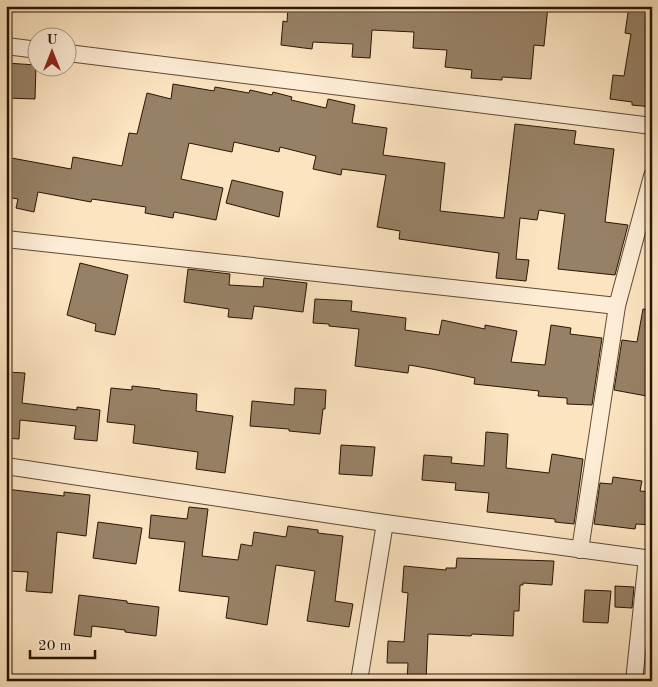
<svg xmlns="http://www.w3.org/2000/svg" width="658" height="687" font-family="'Old Standard TT',serif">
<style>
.building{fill:#978166;stroke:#291504}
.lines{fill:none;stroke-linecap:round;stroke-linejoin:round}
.minor-casing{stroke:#5e4933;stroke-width:18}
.minor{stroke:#fdedd6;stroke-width:16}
</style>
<rect width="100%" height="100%" fill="#fce4c0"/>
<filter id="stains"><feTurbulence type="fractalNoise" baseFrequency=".004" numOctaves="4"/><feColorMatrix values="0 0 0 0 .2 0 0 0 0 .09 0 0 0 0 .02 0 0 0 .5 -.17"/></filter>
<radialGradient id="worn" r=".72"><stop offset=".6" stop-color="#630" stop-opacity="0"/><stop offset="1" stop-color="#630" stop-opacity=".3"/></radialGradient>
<!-- building -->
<g class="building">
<polygon points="288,6 548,6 544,46 534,45 531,79 502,77 502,80 471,78 472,70 445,67 447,50 413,48 414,32 372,30 370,58 352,57 353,44 313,42 312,49 281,45 283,21 287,22"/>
<polygon points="629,6 652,6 652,107 632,105 632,102 610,99 613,75 624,76 631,34 625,33"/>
<polygon points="6,63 36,65 35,99 6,98"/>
<polygon points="173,84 214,91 215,87 249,93 250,90 272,95 273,92 292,97 291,100 326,108 328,99 355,105 352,123 387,128 383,155 445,163 440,211 504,218 515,124 576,131 574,144 614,149 605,222 628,225 615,275 558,269 565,214 539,210 537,220 520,218 516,259 529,260 526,281 496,278 499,253 399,239 400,231 377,227 386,175 342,169 341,175 313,169 316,156 280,147 279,152 234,142 232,152 189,143 181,179 223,188 216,220 174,212 173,218 145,213 146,207 92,199 91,202 38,192 34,212 16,208 18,199 6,197 6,157 71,169 73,157 122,166 129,133 137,134 147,93 171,99"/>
<polygon points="232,180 283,192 279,217 226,203"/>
<polygon points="80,263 128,275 115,335 95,331 96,324 67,315"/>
<polygon points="188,269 230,274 229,285 263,287 264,278 307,283 303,312 254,306 252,319 228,317 229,309 184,302"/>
<polygon points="315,299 352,301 351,311 406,318 405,330 439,335 442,320 485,329 485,325 517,331 511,362 545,365 551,325 571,328 570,334 602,338 592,405 567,404 567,398 538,396 539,391 474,384 475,378 432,369 409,365 408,373 355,366 359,329 329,326 329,324 313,323"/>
<polygon points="643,309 652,310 652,397 614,390 622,340 637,342"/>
<polygon points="6,372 25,373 22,403 77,410 77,407 100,410 97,441 74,439 76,426 20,420 19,439 6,438"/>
<polygon points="132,386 160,389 160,390 197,394 196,411 233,416 225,473 196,469 198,452 133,443 135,425 107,422 111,388 132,390"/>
<polygon points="295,388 326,390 325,409 323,409 320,434 289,431 289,429 250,426 252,401 294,405"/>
<polygon points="486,432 508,434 506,468 549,473 552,454 583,459 574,524 555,522 555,519 487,512 489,493 455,490 456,483 422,480 424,455 452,457 451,463 484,466"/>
<polygon points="341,445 375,447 372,476 339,474"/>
<polygon points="613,477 642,481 640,491 652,492 652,525 636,524 635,529 594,524 600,483 612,484"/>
<polygon points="6,489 64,496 64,492 90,495 86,536 57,532 52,593 26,591 28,572 10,571 11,563 6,563"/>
<polygon points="189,507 208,509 202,556 238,560 241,544 252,546 254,532 286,537 288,526 318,530 318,533 343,536 335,601 353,604 349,627 307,621 315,571 276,565 267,625 226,618 229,597 179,591 185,542 149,538 151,515 187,519"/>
<polygon points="98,522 142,528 136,564 93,558"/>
<polygon points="457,558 554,561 552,585 523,583 523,585 520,585 519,611 514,611 513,636 472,634 471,636 428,634 426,681 407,681 408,663 387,663 388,641 404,642 408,593 402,592 404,566 446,570 446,568 456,568"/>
<polygon points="615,586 634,587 632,608 615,607"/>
<polygon points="585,590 611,591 608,623 583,622"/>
<polygon points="79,595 127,601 127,603 159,607 156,636 125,632 125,630 92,626 91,637 74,635"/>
</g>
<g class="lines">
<!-- minor casing -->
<g class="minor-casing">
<g id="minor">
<polyline points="6,46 38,50"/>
<polyline points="68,53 652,126"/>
<polyline points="6,239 617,306"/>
<polyline points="6,466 385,523 652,559"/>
<polyline points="580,550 617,306 652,176"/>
<polyline points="359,681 385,523"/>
<polyline points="634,681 647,558"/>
</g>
</g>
<!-- minor -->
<use href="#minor" class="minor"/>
</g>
<!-- margin -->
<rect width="658" height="687" fill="none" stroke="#fce4c0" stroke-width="25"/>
<rect x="8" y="8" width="643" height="672" fill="none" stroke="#291504" stroke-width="2.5"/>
<rect x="12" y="12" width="633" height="662" fill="none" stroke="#291504"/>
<!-- north arrow -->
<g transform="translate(52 52)"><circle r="24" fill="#fdedd6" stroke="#a89782"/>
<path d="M0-4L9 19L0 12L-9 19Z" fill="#8f2418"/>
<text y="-8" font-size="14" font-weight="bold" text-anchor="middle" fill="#291504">U</text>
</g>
<!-- scale -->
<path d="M30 650v8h65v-8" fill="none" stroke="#291504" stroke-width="2.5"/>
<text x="38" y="650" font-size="15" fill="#291504" stroke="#fdedd6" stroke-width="4" paint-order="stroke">20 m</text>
<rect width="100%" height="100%" filter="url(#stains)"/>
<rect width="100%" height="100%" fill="url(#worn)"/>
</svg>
